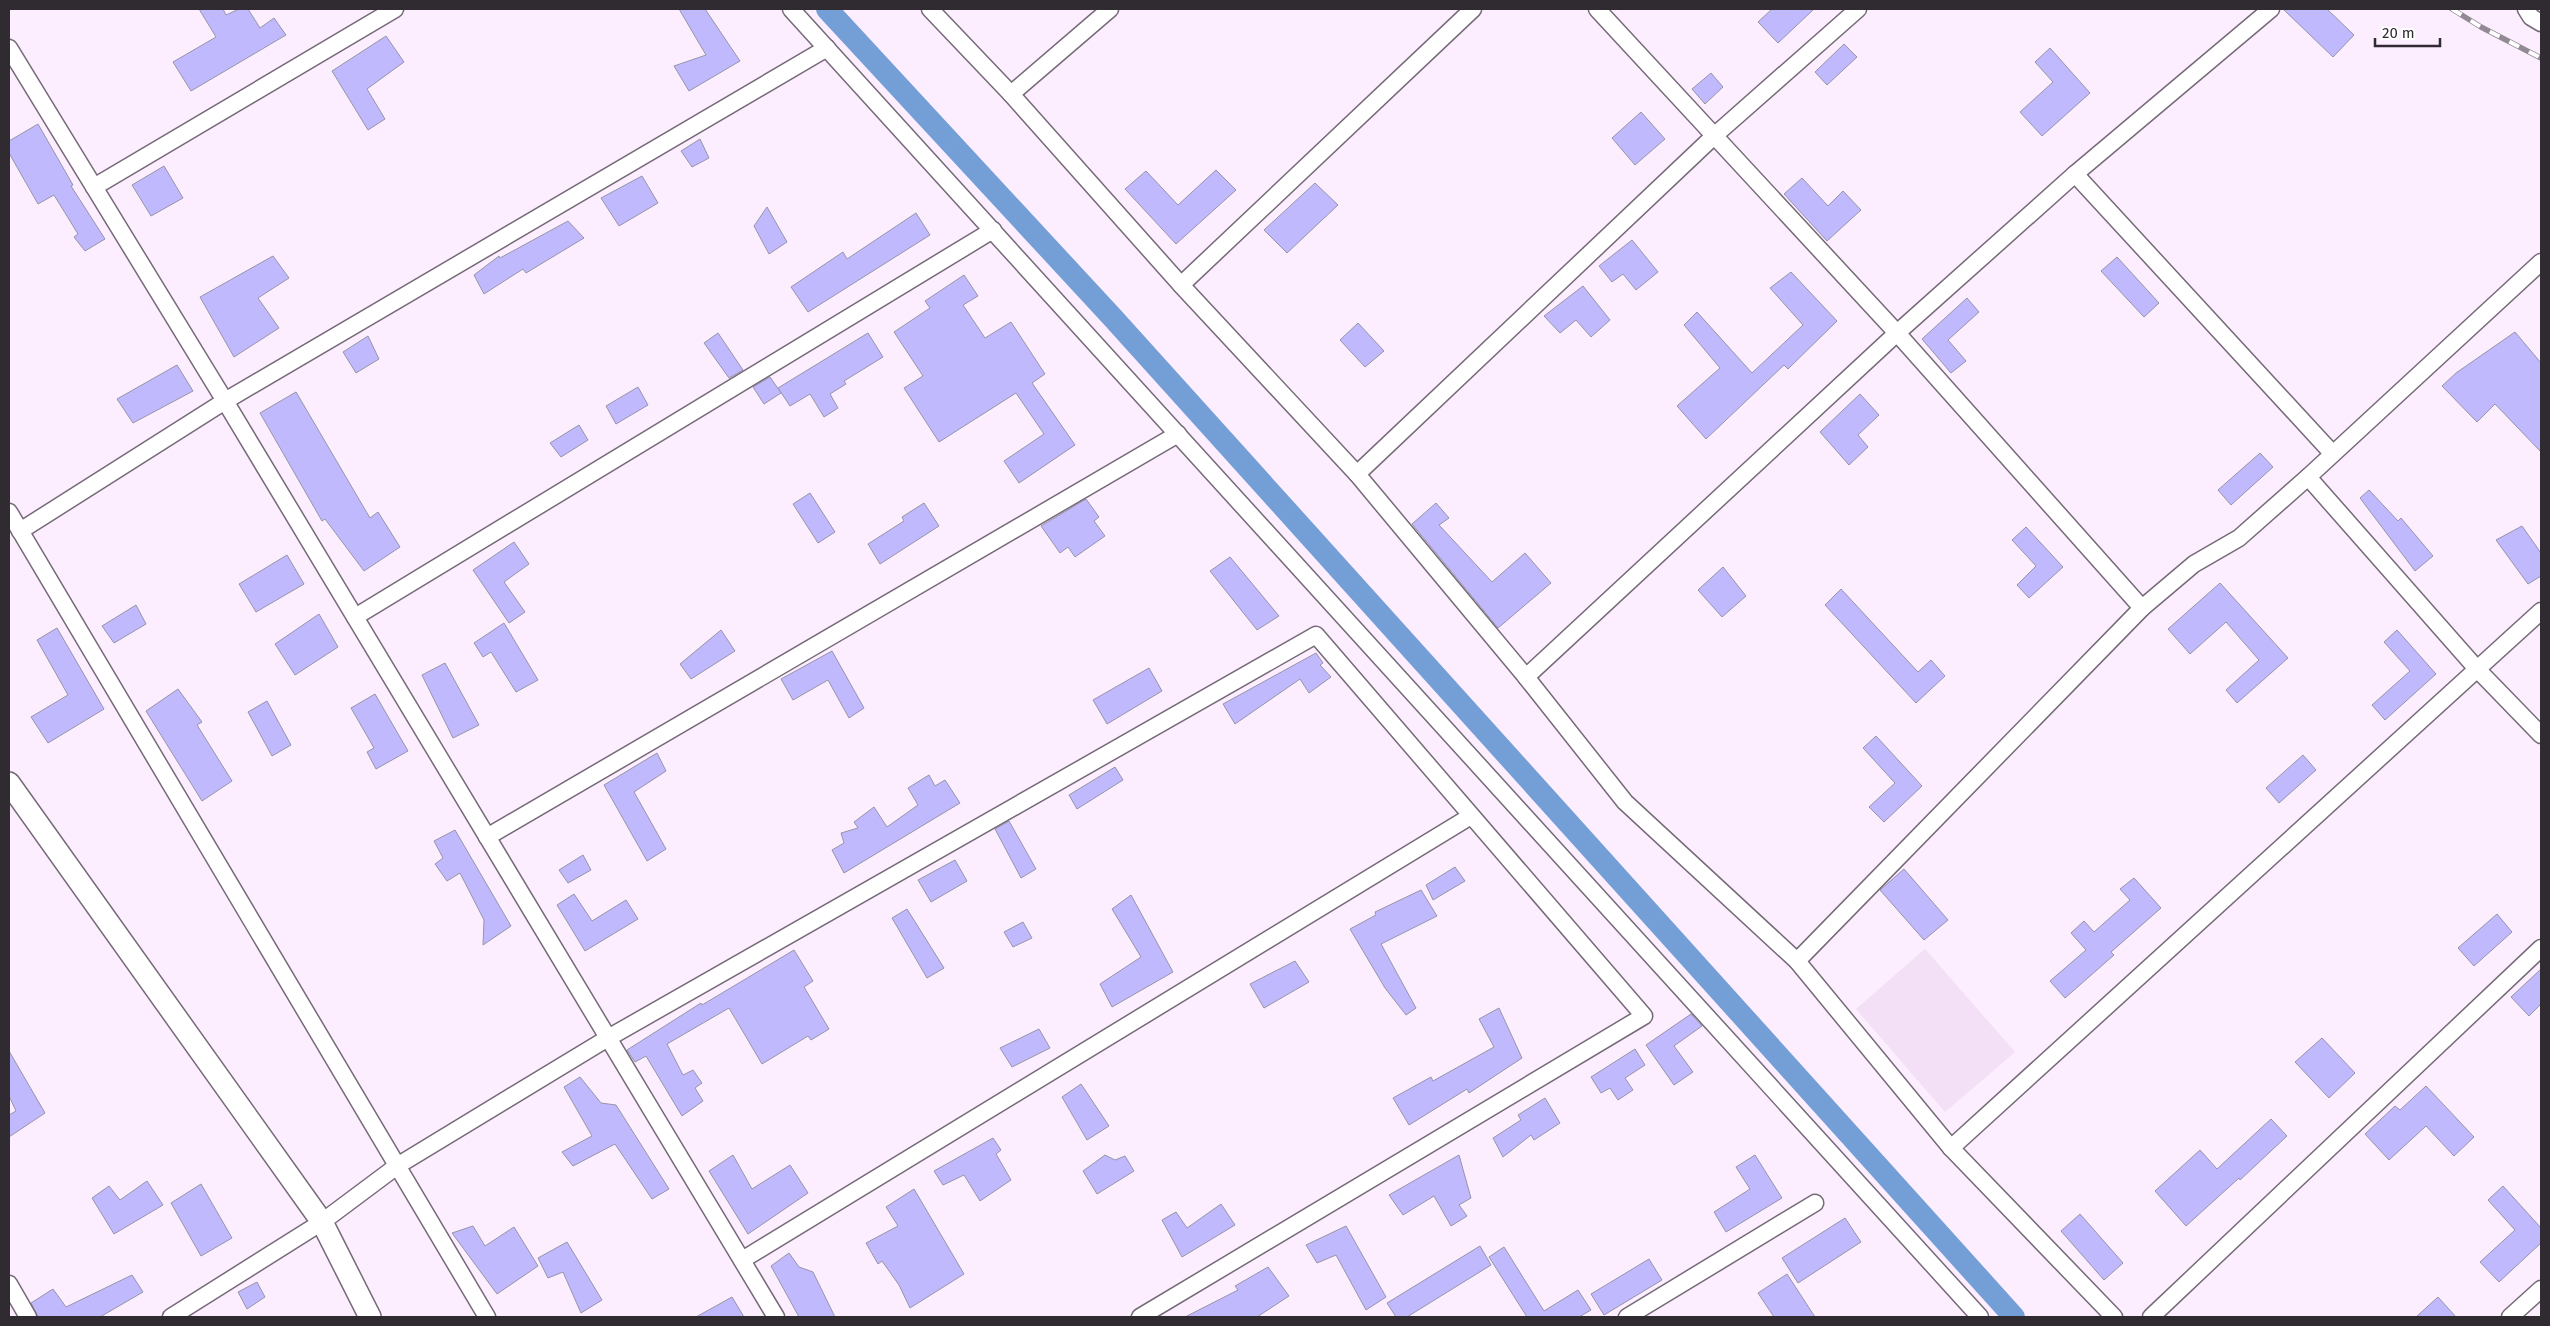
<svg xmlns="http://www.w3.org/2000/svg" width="2550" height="1326" font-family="'Fira Sans',sans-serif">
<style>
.built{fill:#f3dff6}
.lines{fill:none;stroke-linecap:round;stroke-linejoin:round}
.canal{stroke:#749ed6;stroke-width:22}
.building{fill:#c0b9fd;stroke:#9695a7}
.minor-casing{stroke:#766a78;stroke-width:19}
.tertiary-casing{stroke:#766a78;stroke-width:24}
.minor{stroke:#fff;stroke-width:16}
.tertiary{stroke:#fff;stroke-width:21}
.rail-casing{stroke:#938995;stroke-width:5.5}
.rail{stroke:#fff;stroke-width:4;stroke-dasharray:11;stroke-linecap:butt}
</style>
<rect width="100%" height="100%" fill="#fceeff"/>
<!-- built -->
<polygon class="built" points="1925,949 2015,1052 1945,1112 1856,1009"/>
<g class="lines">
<!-- canal -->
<polyline class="canal" points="827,9 1113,318 2014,1317"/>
</g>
<!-- building -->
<g class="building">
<polygon points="199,9 223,9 226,15 239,9 248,9 260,28 274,18 286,35 191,91 173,62 216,37"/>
<polygon points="679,9 705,9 740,61 689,91 674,66 706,55"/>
<polygon points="1772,9 1814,9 1778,43 1758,22"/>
<polygon points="2283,9 2327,9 2354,35 2333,57"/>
<polygon points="386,36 404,62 367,89 385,119 368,130 332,71"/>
<polygon points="1844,44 1857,57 1827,85 1815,72"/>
<polygon points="2050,48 2090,93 2042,136 2020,112 2053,82 2035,62"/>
<polygon points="1711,73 1723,87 1705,104 1692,89"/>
<polygon points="1641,112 1665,139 1635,165 1612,138"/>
<polygon points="38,124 73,185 71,186 105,239 85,251 74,237 78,234 54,195 38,204 9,153 9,141"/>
<polygon points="700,139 709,158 692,167 681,151"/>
<polygon points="164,166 183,198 151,216 132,185"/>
<polygon points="1216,170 1236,190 1176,244 1125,189 1146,171 1178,205"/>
<polygon points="642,176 658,203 619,226 601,198"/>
<polygon points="1802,178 1828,206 1843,191 1861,210 1827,241 1784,194"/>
<polygon points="1315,183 1338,205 1287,253 1264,230"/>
<polygon points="767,207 787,242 769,254 754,226"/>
<polygon points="916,213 930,235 808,312 791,287 843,252 847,259"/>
<polygon points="568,221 584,238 526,273 523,269 484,294 474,275 499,256 500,258"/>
<polygon points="1632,240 1658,272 1636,290 1623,274 1612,282 1599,266"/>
<polygon points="273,256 289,278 258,298 279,328 234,357 200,297"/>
<polygon points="2117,257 2159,303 2144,317 2101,271"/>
<polygon points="1791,272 1837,321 1788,369 1784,365 1706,439 1677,406 1720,368 1684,325 1697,312 1752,373 1803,325 1770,288"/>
<polygon points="964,275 978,296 963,305 985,338 1011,322 1045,374 1032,383 1075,445 1019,483 1004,461 1044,434 1016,393 939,442 904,388 923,376 894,332 930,308 925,301"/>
<polygon points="1583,286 1610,320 1591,337 1576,320 1560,333 1544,316"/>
<polygon points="1967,298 1979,312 1948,340 1966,361 1951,373 1922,339"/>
<polygon points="1358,323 1384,351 1365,367 1340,340"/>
<polygon points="2515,332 2541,363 2541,452 2495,404 2477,422 2442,386 2456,373"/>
<polygon points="718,333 743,370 729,378 704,343"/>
<polygon points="868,333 883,357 844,381 846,384 830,394 838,408 824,417 810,394 790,406 778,388"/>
<polygon points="368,336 379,359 356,373 343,352"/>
<polygon points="177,365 193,391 133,423 117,399"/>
<polygon points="770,377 781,393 764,404 753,387"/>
<polygon points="638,387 648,405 616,424 606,406"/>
<polygon points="296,392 370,518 378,512 400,547 364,571 325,519 322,521 260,413"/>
<polygon points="1860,394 1879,415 1858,435 1868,447 1849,465 1820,432"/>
<polygon points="579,425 588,440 561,457 550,443"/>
<polygon points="2260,453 2273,467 2231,505 2218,490"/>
<polygon points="2369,490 2398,521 2401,518 2433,556 2415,571 2360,498"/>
<polygon points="810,493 835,532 818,543 793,504"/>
<polygon points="1086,499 1099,517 1094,521 1105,536 1075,557 1068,547 1060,553 1041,526"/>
<polygon points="924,503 939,526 880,564 868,544 904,521 902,517"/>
<polygon points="1436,503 1449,518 1439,525 1492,582 1525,553 1551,583 1498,628 1412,524"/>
<polygon points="2522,526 2541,553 2541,576 2528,584 2496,540"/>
<polygon points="2026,527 2063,567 2029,598 2017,585 2036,566 2012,540"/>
<polygon points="514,542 529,564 504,582 525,612 509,623 473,570"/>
<polygon points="287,555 304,584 256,612 239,584"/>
<polygon points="1230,557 1279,616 1257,630 1210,571"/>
<polygon points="1723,567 1746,596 1722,617 1698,590"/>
<polygon points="2220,583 2288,658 2237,703 2226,690 2259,660 2226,622 2190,654 2168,629"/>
<polygon points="1841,589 1918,672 1931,660 1945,676 1916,703 1825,605"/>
<polygon points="136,605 146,624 114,643 102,626"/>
<polygon points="319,614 338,647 295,675 275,644"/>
<polygon points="504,623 538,680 516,692 491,652 483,657 474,643"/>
<polygon points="57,628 104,709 48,743 31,717 68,695 37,640"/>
<polygon points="721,630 735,651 691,679 680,664"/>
<polygon points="2397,630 2436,674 2385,720 2372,705 2410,671 2384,642"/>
<polygon points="832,651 864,708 849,718 828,680 793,700 781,679"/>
<polygon points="1316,653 1323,663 1320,665 1331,677 1309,693 1300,679 1235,724 1223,704"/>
<polygon points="445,663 479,725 453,738 422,675"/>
<polygon points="1149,668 1162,691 1107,724 1093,700"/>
<polygon points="178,689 202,722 197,725 232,781 202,801 146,711"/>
<polygon points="375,694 408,751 376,769 367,752 374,748 351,708"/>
<polygon points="267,701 291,745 272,756 248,712"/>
<polygon points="1876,736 1922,786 1884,822 1869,807 1895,783 1863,748"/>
<polygon points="657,753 666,771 634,792 666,849 647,861 604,785"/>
<polygon points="2303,755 2316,770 2279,803 2266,788"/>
<polygon points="1115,767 1123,780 1077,809 1069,795"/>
<polygon points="929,775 935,786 945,780 960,803 844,873 832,850 844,843 841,833 858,828 854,822 874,807 887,827 918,805 908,788"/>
<polygon points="1009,821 1036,869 1021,878 995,829"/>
<polygon points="455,830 511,926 483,945 484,920 460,873 447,881 435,864 443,858 434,841"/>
<polygon points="583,855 591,870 568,883 559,870"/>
<polygon points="955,860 967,881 931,902 918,880"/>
<polygon points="1455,867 1465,881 1433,900 1426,885"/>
<polygon points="1904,869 1948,920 1924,940 1880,890"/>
<polygon points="2134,878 2161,908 2111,952 2114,955 2065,998 2050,981 2086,950 2071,933 2084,921 2094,932 2130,900 2120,889"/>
<polygon points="1421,890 1437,916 1381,944 1416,1008 1406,1015 1385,988 1350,929 1376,915 1375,912"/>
<polygon points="574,894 592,921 626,900 638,919 585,951 557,905"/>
<polygon points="1131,895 1173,972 1112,1007 1100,984 1141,957 1112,909"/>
<polygon points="907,909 944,968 927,978 892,918"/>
<polygon points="2497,914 2512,932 2474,966 2458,948"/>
<polygon points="1023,922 1032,938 1013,947 1004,932"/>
<polygon points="794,950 813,981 804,987 829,1029 811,1040 808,1036 762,1064 729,1008 667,1044 683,1075 693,1070 702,1083 695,1088 703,1101 682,1116 646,1056 635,1062 627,1050 701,1003 702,1005"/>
<polygon points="1295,961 1309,982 1264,1008 1250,984"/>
<polygon points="2541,969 2541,1004 2529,1016 2511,997"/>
<polygon points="1499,1008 1522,1058 1469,1093 1467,1089 1409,1125 1393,1098 1431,1077 1433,1081 1494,1047 1479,1019"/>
<polygon points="1691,1014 1702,1026 1674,1046 1693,1072 1674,1085 1646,1045"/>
<polygon points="1039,1029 1050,1048 1012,1067 1000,1048"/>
<polygon points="2322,1038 2355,1073 2329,1098 2295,1062"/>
<polygon points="1635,1049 1645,1065 1625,1078 1633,1090 1618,1100 1610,1088 1601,1093 1591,1077"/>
<polygon points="9,1051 45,1113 9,1137 9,1115 16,1111 9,1096"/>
<polygon points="580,1077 601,1103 616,1105 669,1189 652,1199 615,1144 573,1166 562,1152 592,1136 564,1087"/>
<polygon points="1081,1084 1109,1126 1087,1140 1062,1097"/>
<polygon points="2426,1086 2474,1137 2454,1156 2426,1126 2389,1160 2365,1134 2395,1106 2400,1110"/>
<polygon points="1545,1098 1560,1123 1534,1140 1531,1135 1503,1157 1493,1138 1521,1120 1518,1115"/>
<polygon points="2271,1119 2287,1136 2240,1180 2239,1178 2186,1226 2155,1191 2200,1150 2217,1169"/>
<polygon points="993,1138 1001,1150 996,1154 1011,1180 980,1201 964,1175 943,1185 934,1171"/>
<polygon points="733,1155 752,1189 790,1165 808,1193 748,1234 709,1171"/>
<polygon points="1105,1155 1115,1160 1125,1156 1134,1171 1097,1194 1083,1171"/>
<polygon points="1459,1155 1471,1198 1459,1205 1467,1216 1451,1226 1434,1196 1403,1215 1389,1195"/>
<polygon points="1755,1155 1782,1198 1726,1232 1714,1212 1750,1189 1736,1167"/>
<polygon points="147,1181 163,1205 114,1234 92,1198 109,1186 120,1200"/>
<polygon points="201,1184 232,1238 201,1256 171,1203"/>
<polygon points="2503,1186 2541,1228 2541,1243 2499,1282 2480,1262 2515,1230 2488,1200"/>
<polygon points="914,1189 964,1274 910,1308 899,1285 882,1261 878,1264 866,1243 898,1226 886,1207"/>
<polygon points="1221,1204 1235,1225 1182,1257 1162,1220 1176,1212 1187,1228"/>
<polygon points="2080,1214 2123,1263 2104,1280 2061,1231"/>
<polygon points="1845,1218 1861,1242 1798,1283 1782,1258"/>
<polygon points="473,1226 485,1246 514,1227 538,1266 497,1294 452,1233"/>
<polygon points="1346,1226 1386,1297 1366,1310 1336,1255 1317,1263 1306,1245"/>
<polygon points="567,1242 602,1300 581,1313 563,1272 548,1278 538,1258"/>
<polygon points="1480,1246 1491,1265 1407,1317 1396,1317 1387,1303"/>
<polygon points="1504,1247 1544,1311 1578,1290 1591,1310 1579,1317 1527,1317 1489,1257"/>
<polygon points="789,1253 799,1267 813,1272 835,1317 799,1317 771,1266"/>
<polygon points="1649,1259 1662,1280 1604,1315 1591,1294"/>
<polygon points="1268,1267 1289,1296 1257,1317 1185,1317 1238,1290 1235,1286"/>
<polygon points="1787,1274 1815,1317 1774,1317 1758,1293"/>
<polygon points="132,1275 143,1292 100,1317 38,1317 31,1303 53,1289 66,1307"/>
<polygon points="257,1282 265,1297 247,1309 238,1292"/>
<polygon points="732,1297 744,1317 696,1317"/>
<polygon points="2438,1297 2456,1317 2416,1317"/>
</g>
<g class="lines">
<!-- minor casing -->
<g class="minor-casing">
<g id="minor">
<polyline points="791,9 1980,1317"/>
<polyline points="930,9 1011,94 1181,285 1357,474 1526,677 1625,802 1797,961 1951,1148 2114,1317"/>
<polyline points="1597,9 1897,333 2142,608"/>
<polyline points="2526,9 2531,17 2541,23"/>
<polyline points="9,48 225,401 776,1317"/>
<polyline points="1011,94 1110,9"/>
<polyline points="2075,174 2332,453"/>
<polyline points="94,187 395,9"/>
<polyline points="1181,285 1473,9"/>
<polyline points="1357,474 1714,136 1858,9"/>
<polyline points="2308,477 2477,669 2541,735"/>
<polyline points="9,512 487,1317"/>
<polyline points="20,531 225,401 827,48"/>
<polyline points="355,617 993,230"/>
<polyline points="1526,677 1897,333 2075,174 2271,9"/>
<polyline points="487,837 1178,434"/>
<polyline points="1797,961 2142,608 2194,564 2239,538 2308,477 2541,262"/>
<polyline points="1951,1148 2541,611"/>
<polyline points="742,1260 1471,816"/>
<polyline points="9,1284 28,1317"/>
<polyline points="171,1317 322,1222 397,1166 608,1038 1316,635 1644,1016 1140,1317"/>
<polyline points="1627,1317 1815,1203"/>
<polyline points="2151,1317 2541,948"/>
<polyline points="2510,1317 2541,1289"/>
</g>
</g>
<!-- tertiary casing -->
<g class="tertiary-casing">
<polyline id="tertiary" points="9,783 322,1222 370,1317"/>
</g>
<!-- minor -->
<use href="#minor" class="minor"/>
<!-- tertiary -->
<use href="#tertiary" class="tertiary"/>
<!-- rail casing -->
<g class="rail-casing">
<polyline id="rail" points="2452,9 2481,27 2541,58"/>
</g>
<!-- rail -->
<use href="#rail" class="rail"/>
</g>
<!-- border -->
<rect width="2550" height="1326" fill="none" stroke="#302a31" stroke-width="20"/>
<!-- scale -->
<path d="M2375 38v8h65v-8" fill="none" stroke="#302a31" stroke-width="2.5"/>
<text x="2382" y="38" font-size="15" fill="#302a31" stroke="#ffffff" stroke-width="4" paint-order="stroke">20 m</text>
</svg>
